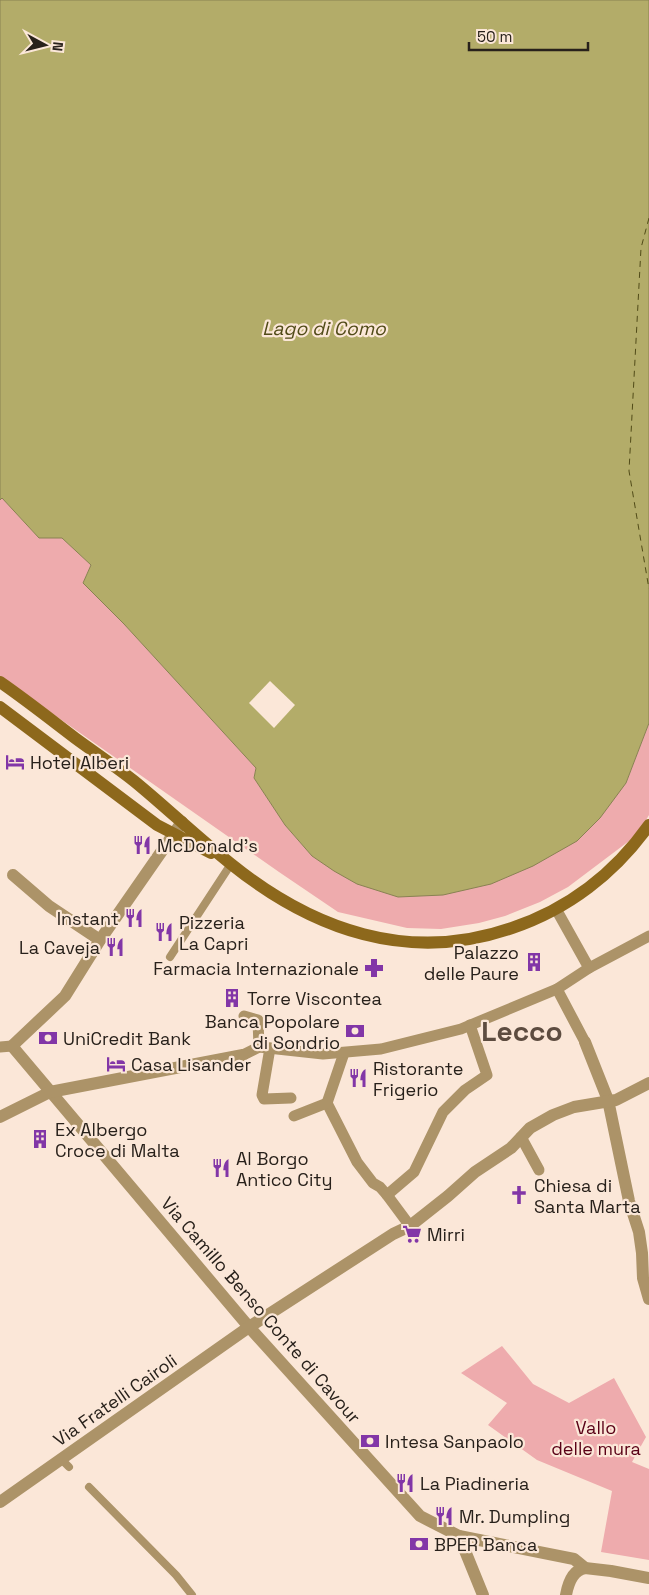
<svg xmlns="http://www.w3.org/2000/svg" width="649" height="1595" font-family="'Space Grotesk',sans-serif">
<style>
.green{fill:#eeabad}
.water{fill:#b3ac69;stroke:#898252}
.pier{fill:#fbe7d8}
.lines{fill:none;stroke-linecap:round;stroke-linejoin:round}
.ferry{stroke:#514b18;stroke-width:1;stroke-dasharray:6 5;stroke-linecap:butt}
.service{stroke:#ac9368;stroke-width:8}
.pedestrian{stroke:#ac9368;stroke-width:11}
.minor{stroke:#ac9368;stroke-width:12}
.secondary{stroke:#8d681c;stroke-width:12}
.labels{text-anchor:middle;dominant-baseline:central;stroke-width:4.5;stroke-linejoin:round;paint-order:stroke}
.poi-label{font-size:18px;fill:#28211b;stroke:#fbe7d8;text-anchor:start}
.street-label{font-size:18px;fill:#28211b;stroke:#fbe7d8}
.park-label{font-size:18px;fill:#590016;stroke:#fbe7d8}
.water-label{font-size:19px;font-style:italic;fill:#514b18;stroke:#fbe7d8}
.town-label{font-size:28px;font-weight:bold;fill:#5d4c40;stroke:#fbe7d8}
</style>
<rect width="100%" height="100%" fill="#fbe7d8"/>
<!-- green -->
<g class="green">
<polygon points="2,498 39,538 62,538 91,565 83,583 124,624 256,768 254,778 285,825 312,856 357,884 626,783 649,723 649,815 637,835 568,887 540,902 505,916 479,923 441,929 407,928 338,912 279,872 0,677 0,500"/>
<polygon points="502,1346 533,1384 569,1403 614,1378 646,1437 632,1462 649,1469 649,1560 601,1552 612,1491 537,1460 488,1425 507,1403 461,1373"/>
</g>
<!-- water -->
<polygon class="water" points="0,0 649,0 649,723 626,783 600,818 577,841 533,866 491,884 443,895 398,897 357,884 334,871 312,856 285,825 254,778 256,768 124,624 83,583 91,565 62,538 39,538 2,498 0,500"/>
<!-- pier -->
<polygon class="pier" points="270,681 295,705 274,728 249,703"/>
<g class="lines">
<!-- ferry -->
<polyline class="ferry" points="649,218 641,248 629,471 649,589"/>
<!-- service -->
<g class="service">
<polyline points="170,957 231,864"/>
<polyline points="61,1459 69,1467"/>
<polyline points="89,1487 176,1575 192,1595"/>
</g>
<!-- pedestrian -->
<g class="pedestrian">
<polyline points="556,909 589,968"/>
<polyline points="557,989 585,1042"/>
<polyline points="244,1016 258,1020 259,1047"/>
<polyline points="0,1047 12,1046"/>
<polyline points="270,1048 262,1095 264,1099 291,1098"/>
<polyline points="344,1053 327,1103 357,1162 373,1183 380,1187 387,1195 410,1226"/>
<polyline points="243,1055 259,1047 323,1054 381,1049 461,1029 557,989 589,968 649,936"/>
<polyline points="294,1116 327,1103"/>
<polyline points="521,1137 539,1170"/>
<polyline points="387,1195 414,1172 443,1112 465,1090 487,1075 470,1025"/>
</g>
<!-- minor -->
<g class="minor">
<polyline points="182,822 100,940 65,996 12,1046 249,1327 420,1516 459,1536 574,1559 585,1568 611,1571 649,1578"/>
<polyline points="13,875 49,906 100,940"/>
<polyline points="585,1042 608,1100 629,1201 639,1232 642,1253 643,1278 649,1299"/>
<polyline points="0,1117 50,1092 243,1055"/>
<polyline points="0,1502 249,1327 393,1234 410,1226 448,1196 475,1172 511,1148 530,1128 553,1115 574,1107 616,1100 649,1083"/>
<polyline points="459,1536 483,1595"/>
<path d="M566,1595C568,1584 573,1570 585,1568"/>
</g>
<!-- secondary -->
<g class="secondary">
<path d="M0,682C26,700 50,719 75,738C94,752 115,766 134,781C167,808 198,838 231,864C313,930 409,964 512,928C568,909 615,873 649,825"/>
<polyline points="0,707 157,825 211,853"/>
</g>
</g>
<!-- icons -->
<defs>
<g id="hotel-bare" transform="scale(1.5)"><path d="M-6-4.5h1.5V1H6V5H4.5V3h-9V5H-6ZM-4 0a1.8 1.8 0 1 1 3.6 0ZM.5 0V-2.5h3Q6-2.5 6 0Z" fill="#8236a7" stroke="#fbe7d8" stroke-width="2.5" paint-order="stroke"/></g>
<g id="restaurant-bare" transform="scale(1.5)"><path d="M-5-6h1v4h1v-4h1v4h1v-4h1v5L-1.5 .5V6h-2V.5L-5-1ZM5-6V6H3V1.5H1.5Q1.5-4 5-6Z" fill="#8236a7" stroke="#fbe7d8" stroke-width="2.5" paint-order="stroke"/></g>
<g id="building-bare" transform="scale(1.5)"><path d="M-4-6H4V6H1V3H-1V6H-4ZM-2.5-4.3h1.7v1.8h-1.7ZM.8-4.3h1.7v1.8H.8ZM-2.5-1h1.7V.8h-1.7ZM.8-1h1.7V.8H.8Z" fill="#8236a7" stroke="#fbe7d8" stroke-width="2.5" paint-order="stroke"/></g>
<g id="pharmacy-bare" transform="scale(1.5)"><path d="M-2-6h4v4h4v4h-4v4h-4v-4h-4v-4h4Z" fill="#8236a7" stroke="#fbe7d8" stroke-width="2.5" paint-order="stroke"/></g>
<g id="bank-bare" transform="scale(1.5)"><path d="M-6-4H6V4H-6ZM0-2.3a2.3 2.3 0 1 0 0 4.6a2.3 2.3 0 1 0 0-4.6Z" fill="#8236a7" stroke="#fbe7d8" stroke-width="2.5" paint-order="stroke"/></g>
<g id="church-bare" transform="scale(1.5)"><path d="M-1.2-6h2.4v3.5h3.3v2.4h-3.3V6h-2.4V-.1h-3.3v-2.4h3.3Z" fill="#8236a7" stroke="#fbe7d8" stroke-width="2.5" paint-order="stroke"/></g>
<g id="supermarket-bare" transform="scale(1.5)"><path d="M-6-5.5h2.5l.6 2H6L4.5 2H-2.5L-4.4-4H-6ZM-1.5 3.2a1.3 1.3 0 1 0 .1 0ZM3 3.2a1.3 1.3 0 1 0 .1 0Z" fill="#8236a7" stroke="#fbe7d8" stroke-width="2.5" paint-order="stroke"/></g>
</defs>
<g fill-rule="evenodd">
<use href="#hotel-bare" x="15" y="762"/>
<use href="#restaurant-bare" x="142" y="845"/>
<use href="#restaurant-bare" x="134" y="918"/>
<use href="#restaurant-bare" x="164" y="932"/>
<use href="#restaurant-bare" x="115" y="947"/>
<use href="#building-bare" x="534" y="962"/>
<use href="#pharmacy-bare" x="374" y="968"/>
<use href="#building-bare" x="232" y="998"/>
<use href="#bank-bare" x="355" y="1031"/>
<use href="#bank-bare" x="48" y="1038"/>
<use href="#hotel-bare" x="116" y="1064"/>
<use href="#restaurant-bare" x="358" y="1078"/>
<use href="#building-bare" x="40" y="1139"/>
<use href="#restaurant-bare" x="221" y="1168"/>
<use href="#church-bare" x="519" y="1195"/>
<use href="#supermarket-bare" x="412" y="1234"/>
<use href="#bank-bare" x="370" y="1441"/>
<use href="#restaurant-bare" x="405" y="1483"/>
<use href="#restaurant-bare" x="444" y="1516"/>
<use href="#bank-bare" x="419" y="1544"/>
</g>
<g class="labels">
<!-- poi labels -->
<g class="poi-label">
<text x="30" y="762">Hotel Alberi</text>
<text x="157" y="845">McDonald's</text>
<text x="119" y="918" text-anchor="end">Instant</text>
<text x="179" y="922">Pizzeria<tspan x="179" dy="21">La Capri</tspan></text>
<text x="100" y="947" text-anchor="end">La Caveja</text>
<text x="519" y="952" text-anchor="end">Palazzo<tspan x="519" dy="21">delle Paure</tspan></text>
<text x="359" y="968" text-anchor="end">Farmacia Internazionale</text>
<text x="247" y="998">Torre Viscontea</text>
<text x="340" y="1021" text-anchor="end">Banca Popolare<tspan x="340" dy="21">di Sondrio</tspan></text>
<text x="63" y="1038">UniCredit Bank</text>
<text x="131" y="1064">Casa Lisander</text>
<text x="373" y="1068">Ristorante<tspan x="373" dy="21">Frigerio</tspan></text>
<text x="55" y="1129">Ex Albergo<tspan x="55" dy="21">Croce di Malta</tspan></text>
<text x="236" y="1158">Al Borgo<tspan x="236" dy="21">Antico City</tspan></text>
<text x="534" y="1185">Chiesa di<tspan x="534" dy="21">Santa Marta</tspan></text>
<text x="427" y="1234">Mirri</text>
<text x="385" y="1441">Intesa Sanpaolo</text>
<text x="420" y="1483">La Piadineria</text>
<text x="459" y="1516">Mr. Dumpling</text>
<text x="434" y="1544">BPER Banca</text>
</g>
<!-- street labels -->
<g class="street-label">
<text transform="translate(261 1310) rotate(49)">Via Camillo Benso Conte di Cavour</text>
<text transform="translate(115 1400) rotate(-35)">Via Fratelli Cairoli</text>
</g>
<!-- park labels -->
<g class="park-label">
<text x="596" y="1427">Vallo<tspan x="596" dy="21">delle mura</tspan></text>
</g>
<!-- water labels -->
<g class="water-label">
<text x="324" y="328">Lago di Como</text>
</g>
<!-- town labels -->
<g class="town-label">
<text x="522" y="1031">Lecco</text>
</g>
</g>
<!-- north arrow -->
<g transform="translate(45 45) rotate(97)" stroke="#fbe7d8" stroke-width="4" paint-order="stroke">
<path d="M0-4L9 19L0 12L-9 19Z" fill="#28211b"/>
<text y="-8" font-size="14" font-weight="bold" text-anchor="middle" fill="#28211b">N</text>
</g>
<!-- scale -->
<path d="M469 42v8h119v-8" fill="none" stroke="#28211b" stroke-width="2.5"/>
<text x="477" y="42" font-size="15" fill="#28211b" stroke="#fbe7d8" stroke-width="4" paint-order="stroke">50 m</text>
</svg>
